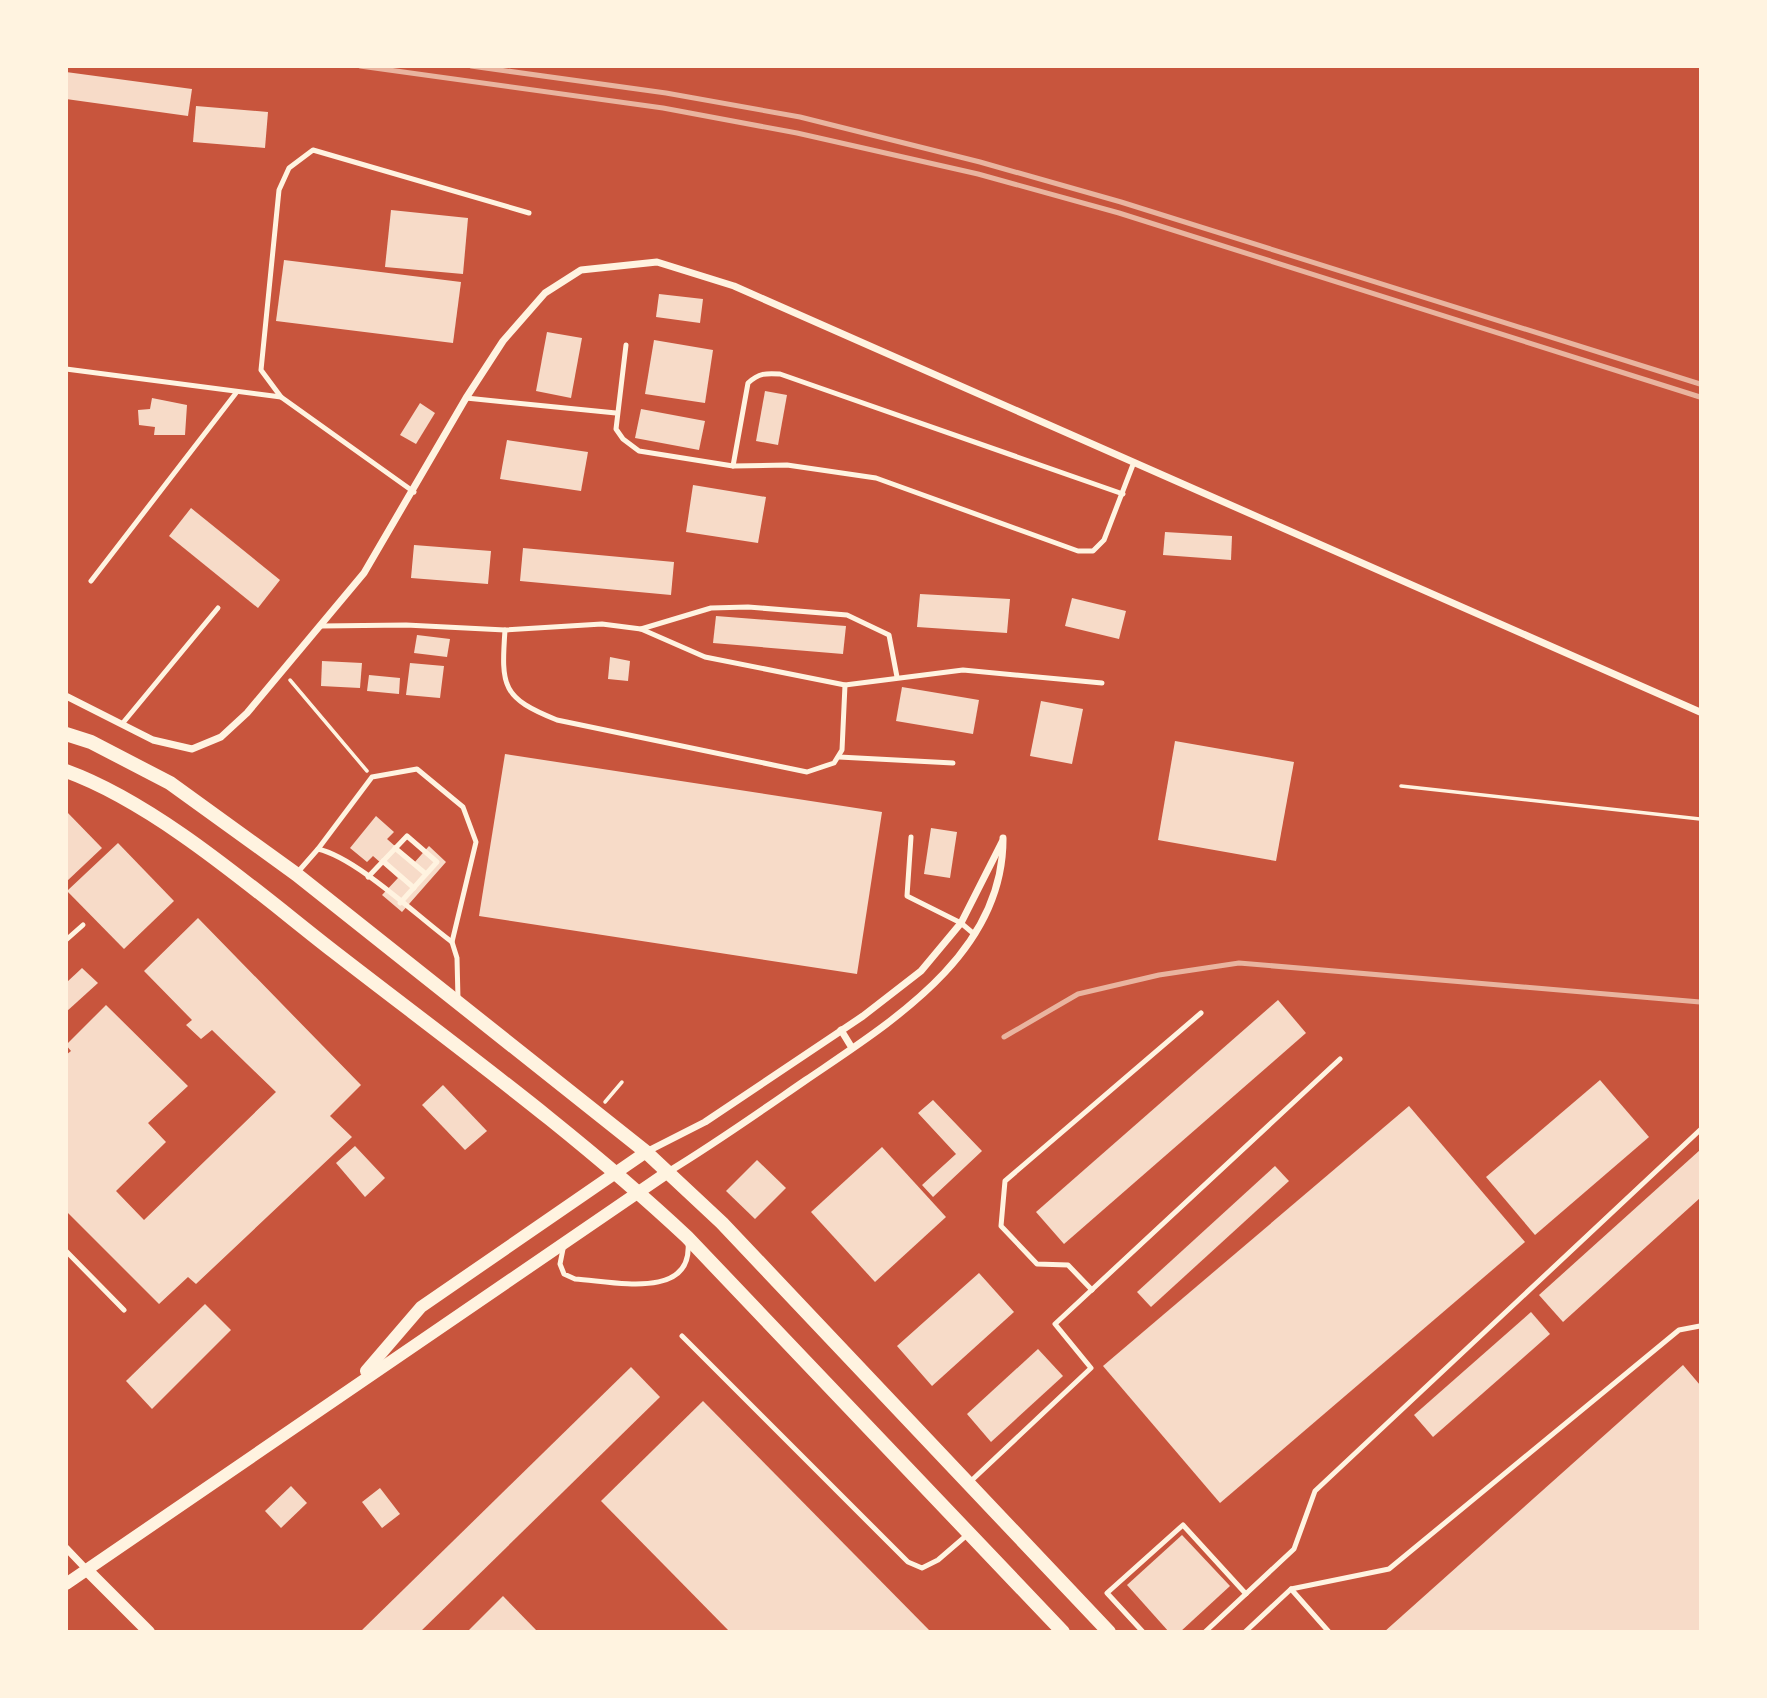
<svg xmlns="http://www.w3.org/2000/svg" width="1767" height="1698" font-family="'Golos Text',sans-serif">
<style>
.building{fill:#f7dbc8}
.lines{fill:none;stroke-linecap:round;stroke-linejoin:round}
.path{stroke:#fff3e0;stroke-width:3.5}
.service{stroke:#fff3e0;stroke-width:5}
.minor{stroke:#fff3e0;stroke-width:7}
.tertiary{stroke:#fff3e0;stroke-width:12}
.secondary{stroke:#fff3e0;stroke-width:14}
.rail{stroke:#e9b49f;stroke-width:5}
</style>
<rect width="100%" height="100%" fill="#c8553d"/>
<!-- building -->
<g class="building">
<polygon points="66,72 192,89 188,116 66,99"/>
<polygon points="196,106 268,112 265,148 193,142"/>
<polygon points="391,210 468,218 463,274 385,267"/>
<polygon points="284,260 461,282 453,343 276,321"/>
<polygon points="659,294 703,299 700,323 656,317"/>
<polygon points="547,332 582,338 571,398 536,391"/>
<polygon points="654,340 713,350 705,403 645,394"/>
<polygon points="765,391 787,395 778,445 756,441"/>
<polygon points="152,398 187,405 185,435 154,435 155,427 139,425 138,410 150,409"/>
<polygon points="420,403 435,413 416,444 400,435"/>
<polygon points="641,409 705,421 699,450 635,438"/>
<polygon points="507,440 588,452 581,491 500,479"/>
<polygon points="693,485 766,497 758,543 686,532"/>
<polygon points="191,508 280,580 258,608 169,536"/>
<polygon points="1165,532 1232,536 1231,560 1163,555"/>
<polygon points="414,545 491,551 488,584 411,578"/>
<polygon points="523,548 674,562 671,595 520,581"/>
<polygon points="920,594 1010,599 1007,633 917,627"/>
<polygon points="1072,598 1126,611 1119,639 1065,626"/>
<polygon points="716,616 846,626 843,654 713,643"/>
<polygon points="417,635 450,639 447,657 414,653"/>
<polygon points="610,657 630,661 628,681 608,679"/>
<polygon points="322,661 362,663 360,688 321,686"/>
<polygon points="410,663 444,666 440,698 406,695"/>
<polygon points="369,675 400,678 399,694 367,691"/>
<polygon points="902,687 979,700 973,734 896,721"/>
<polygon points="1041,701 1083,709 1072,764 1030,756"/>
<polygon points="1175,741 1294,762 1276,861 1158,840"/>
<polygon points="505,754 882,812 857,974 479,916"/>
<polygon points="66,811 102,848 66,882"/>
<polygon points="376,816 394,832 387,839 414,863 429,846 446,862 402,912 382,895 398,878 373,856 367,862 350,848"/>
<polygon points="931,828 957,832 950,878 924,874"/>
<polygon points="118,843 174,901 124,949 67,891"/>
<polygon points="198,918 361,1085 330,1116 352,1137 196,1284 188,1277 159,1304 66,1211 66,1055 71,1051 66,1045 106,1005 188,1086 148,1123 166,1142 116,1191 144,1220 276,1092 212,1030 201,1039 186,1025 192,1020 144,971"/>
<polygon points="82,968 98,983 66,1012 66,983"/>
<polygon points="1278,1000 1306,1033 1064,1244 1036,1212"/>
<polygon points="1600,1080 1649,1137 1535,1235 1486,1177"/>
<polygon points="443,1085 487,1131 465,1150 422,1105"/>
<polygon points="933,1100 982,1151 933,1197 922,1185 956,1154 918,1113"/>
<polygon points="1409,1106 1525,1242 1220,1503 1103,1366"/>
<polygon points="355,1146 385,1178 365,1197 336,1163"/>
<polygon points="882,1147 946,1217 875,1282 811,1212"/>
<polygon points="1700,1150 1700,1198 1563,1322 1539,1295"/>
<polygon points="757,1160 786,1188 755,1219 726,1191"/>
<polygon points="1275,1166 1289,1181 1151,1307 1137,1292"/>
<polygon points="979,1273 1014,1312 932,1386 897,1346"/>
<polygon points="205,1304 231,1330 152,1409 126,1381"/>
<polygon points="1531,1312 1550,1334 1433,1437 1414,1415"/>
<polygon points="1038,1349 1063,1376 991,1442 967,1414"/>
<polygon points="1683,1365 1700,1385 1700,1632 1384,1632"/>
<polygon points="631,1367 660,1397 420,1632 360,1632"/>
<polygon points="703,1401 931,1632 730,1632 601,1501"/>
<polygon points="291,1486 307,1503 281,1528 265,1511"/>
<polygon points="380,1488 400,1514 382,1528 362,1502"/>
<polygon points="1182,1535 1230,1586 1180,1632 1169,1632 1127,1585"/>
<polygon points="503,1596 538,1632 467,1632"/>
</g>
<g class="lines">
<!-- path -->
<g class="path">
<polyline points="290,680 367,771"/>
<polyline points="1401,786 1700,819"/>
<polyline points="605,1102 622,1082"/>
</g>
<!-- service -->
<g class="service">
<polyline points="626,345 616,429 623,439 639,451 733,466 787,465 876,478 1078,551 1093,551 1104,540 1134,462"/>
<polyline points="66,369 281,397"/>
<polyline points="466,398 616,413"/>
<path d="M733,466L748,383C759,373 766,373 780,374L1123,494"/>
<polyline points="414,492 281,397 261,370 279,190 289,168 313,150 529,213"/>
<polyline points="91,581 236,393"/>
<polyline points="321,626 406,625 505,630 602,624 641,629 705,657 845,685 963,670 1102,683"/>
<polyline points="641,629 711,608 748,607 847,615 889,635 897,677"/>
<path d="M505,630C501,687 502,698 557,720L807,772L834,763L842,750L845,685"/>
<polyline points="122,724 218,608"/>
<polyline points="839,757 953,763"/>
<polyline points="911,837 907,896 961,923 974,934"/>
<polyline points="395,848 426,874"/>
<polyline points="318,849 372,777 417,769 463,807 476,842 452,942"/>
<polyline points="383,861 414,888"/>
<path d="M297,873L318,849C357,858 418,917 452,942L457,958L458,999"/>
<polyline points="368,877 407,836 437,862 400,903"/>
<polyline points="66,940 83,925"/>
<path d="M563,1249L560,1264L564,1274L575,1279C612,1281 693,1301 688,1243"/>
<polyline points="66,1251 124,1310"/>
<polyline points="1092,1290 1068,1265 1037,1264 1001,1226 1005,1181 1201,1013"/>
<polyline points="682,1336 908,1562 922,1568 938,1560 967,1535"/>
<polyline points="971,1481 1091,1368 1055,1324 1340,1059"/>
<polyline points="1291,1589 1329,1632"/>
<polyline points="1143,1632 1107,1593 1183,1525 1246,1594"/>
<polyline points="1205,1632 1294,1549 1315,1491 1700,1130"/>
<polyline points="1245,1632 1291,1589 1389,1569 1679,1330 1700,1326"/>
</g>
<!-- minor -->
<g class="minor">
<polyline points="66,696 153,740 192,749 221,737 247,713 364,573 466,398 503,341 545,293 581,270 657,262 734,286 1700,712"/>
<polyline points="841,1030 852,1048"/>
<polyline points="646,1152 705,1122 863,1016 921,971 961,923 1002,842"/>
<path d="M668,1172C716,1143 761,1111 806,1080C891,1022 1004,954 1003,838"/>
<polyline points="66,1548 87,1570"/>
</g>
<!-- tertiary -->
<g class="tertiary">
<polyline points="366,1371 421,1307 646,1152"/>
<polyline points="87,1570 149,1632"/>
<polyline points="66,1584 668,1172"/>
</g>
<!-- secondary -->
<g class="secondary">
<polyline points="66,734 91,742 170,783 296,874 646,1152 722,1223 1109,1632"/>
<path d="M66,771C157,804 256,891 333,951C453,1044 576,1133 687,1237L1063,1632"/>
</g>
<!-- rail -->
<g class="rail">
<polyline points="360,66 663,108 797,133 978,174 1119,213 1700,397"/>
<polyline points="471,66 666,93 800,117 980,162 1121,202 1700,384"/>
<polyline points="1004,1037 1078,994 1159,975 1239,963 1700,1002"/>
</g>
</g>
<!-- border -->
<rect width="1767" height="1698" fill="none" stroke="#fff3e0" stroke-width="136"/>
</svg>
